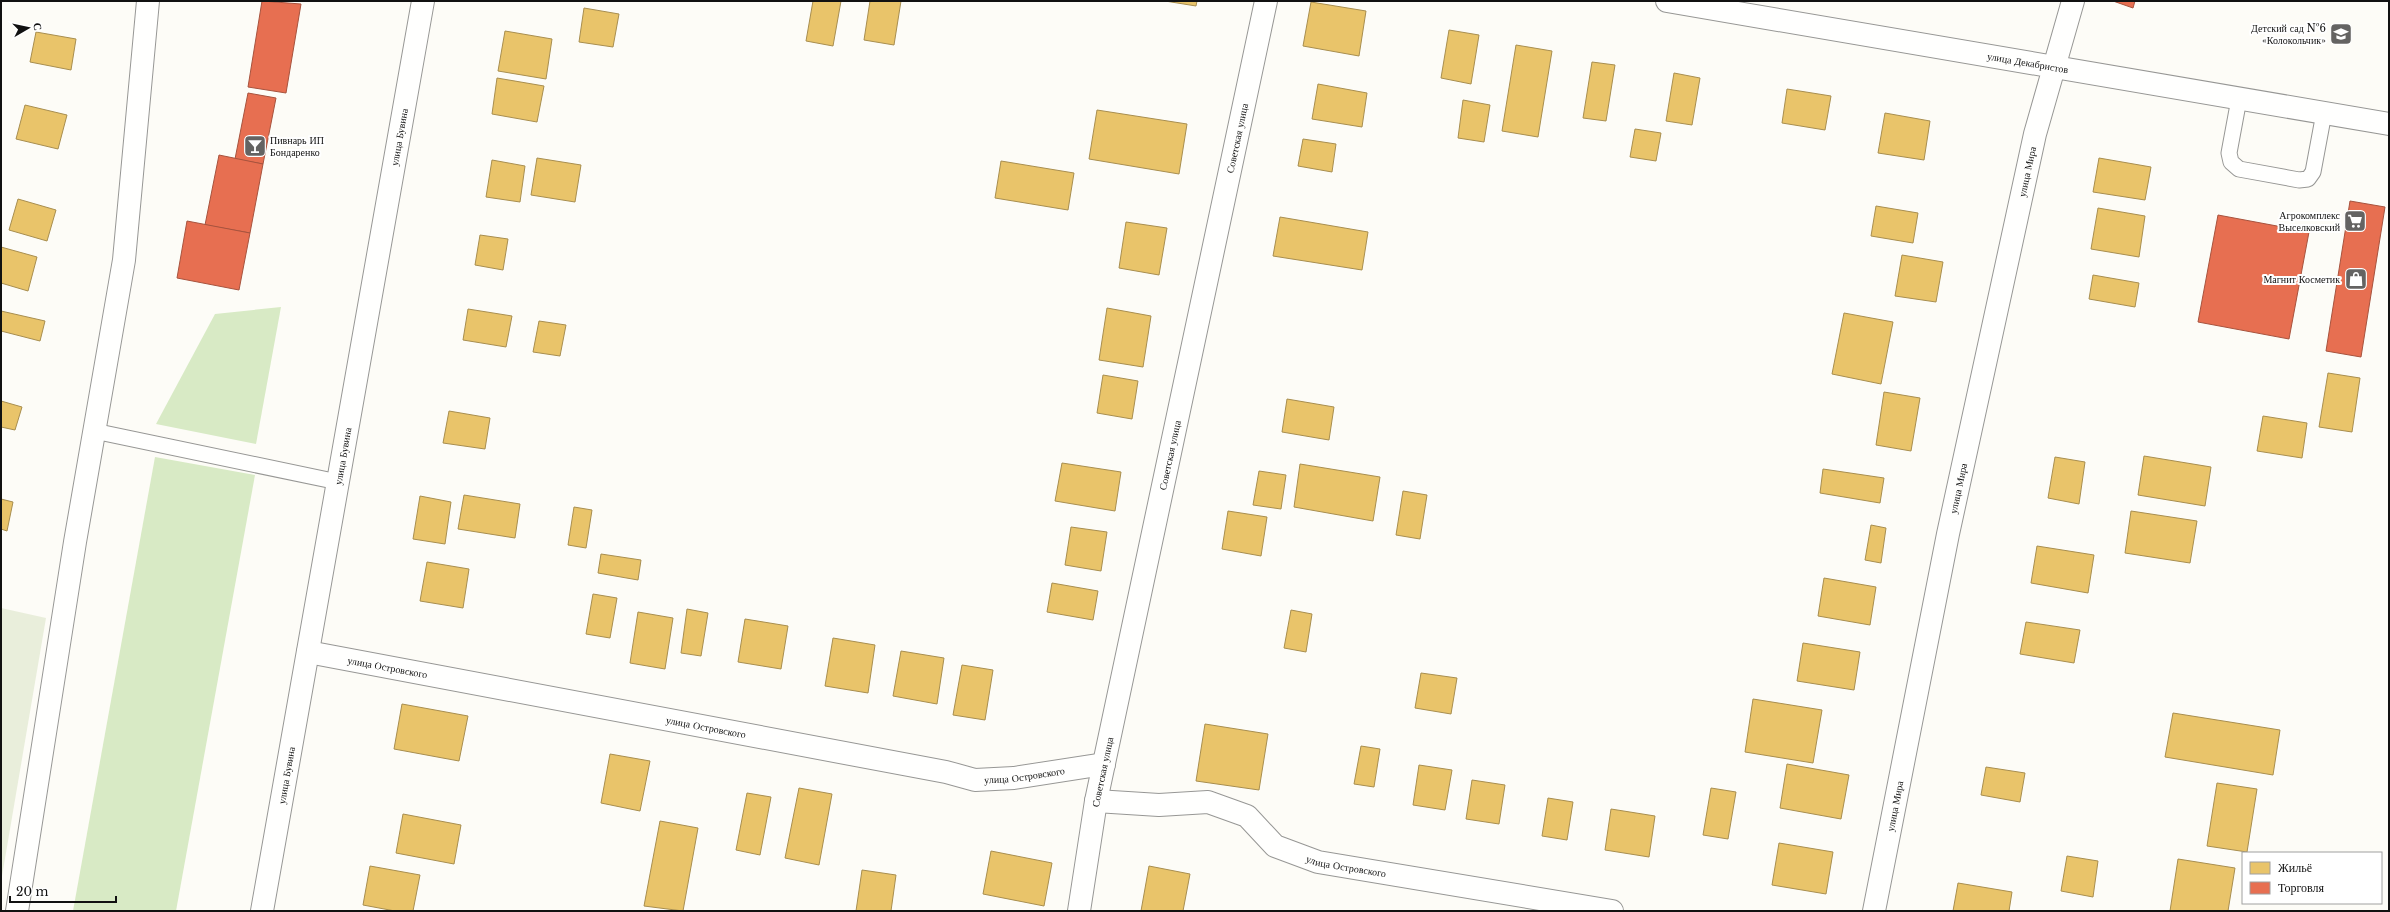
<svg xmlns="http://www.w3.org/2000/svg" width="2390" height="912" font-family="'Libre Baskerville',serif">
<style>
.forest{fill:#d8eac5}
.cemetery{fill:#e9eedb}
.homes{fill:#e9c46a;stroke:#a88e4f}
.shops{fill:#e76f51;stroke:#a7533e}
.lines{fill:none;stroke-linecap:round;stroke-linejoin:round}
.service-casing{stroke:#979795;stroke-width:17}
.minor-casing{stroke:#979795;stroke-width:24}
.tertiary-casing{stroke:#979795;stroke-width:24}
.service{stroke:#fffffe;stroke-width:15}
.minor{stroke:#fffffe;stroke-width:22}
.tertiary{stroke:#fffffe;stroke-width:22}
.labels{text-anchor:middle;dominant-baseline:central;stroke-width:4;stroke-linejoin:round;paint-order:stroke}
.poi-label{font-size:10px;fill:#111;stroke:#fff;text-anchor:end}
.street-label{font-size:10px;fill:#111;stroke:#fff}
</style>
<rect width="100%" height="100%" fill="#fdfcf7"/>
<!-- forest -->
<g class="forest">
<polygon points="281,307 256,444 156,424 215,314"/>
<polygon points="155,457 255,475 176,911 73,911"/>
</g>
<!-- cemetery -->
<polygon class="cemetery" points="1,608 46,618 1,882"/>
<!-- homes -->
<g class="homes">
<polygon points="813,1 841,1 833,46 806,41"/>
<polygon points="870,1 901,1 894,45 864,40"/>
<polygon points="1165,1 1197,1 1196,6"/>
<polygon points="1311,2 1366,11 1359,56 1303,46"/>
<polygon points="584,8 619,14 613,47 579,42"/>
<polygon points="1449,30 1479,35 1471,84 1441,78"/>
<polygon points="505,31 552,39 546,79 498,71"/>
<polygon points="36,32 76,39 71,70 30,62"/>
<polygon points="1516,45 1552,51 1538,137 1502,131"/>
<polygon points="1592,62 1615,65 1606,121 1583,118"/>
<polygon points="1674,73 1700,78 1692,125 1666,121"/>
<polygon points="497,78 544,86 537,122 492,114"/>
<polygon points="1318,84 1367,93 1362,127 1312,119"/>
<polygon points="1787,89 1831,96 1825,130 1782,123"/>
<polygon points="1463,100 1490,105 1484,142 1458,138"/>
<polygon points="25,105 67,115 58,149 16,139"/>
<polygon points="1097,110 1187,124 1179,174 1089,159"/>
<polygon points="1885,113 1930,121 1924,160 1878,153"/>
<polygon points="1635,129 1661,133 1656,161 1630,157"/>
<polygon points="1303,139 1336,144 1332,172 1298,166"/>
<polygon points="537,158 581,165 575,202 531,195"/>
<polygon points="2099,158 2151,167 2145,200 2093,192"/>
<polygon points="492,160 525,166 520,202 486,197"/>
<polygon points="1001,161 1074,173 1068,210 995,198"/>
<polygon points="18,199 56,210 47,241 9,230"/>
<polygon points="1876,206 1918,213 1913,243 1871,236"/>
<polygon points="2098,208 2145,216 2139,257 2091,249"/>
<polygon points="1280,217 1368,232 1362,270 1273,256"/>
<polygon points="1126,222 1167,228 1159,275 1119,268"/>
<polygon points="480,235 508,239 503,270 475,265"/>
<polygon points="1,247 37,257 28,291 1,283"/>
<polygon points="1902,255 1943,262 1936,302 1895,296"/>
<polygon points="2093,275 2139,283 2135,307 2089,299"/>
<polygon points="1107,308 1151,316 1143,367 1099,360"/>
<polygon points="468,309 512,316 506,347 463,340"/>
<polygon points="1,311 45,321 40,341 1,331"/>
<polygon points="1844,313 1893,322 1881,384 1832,374"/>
<polygon points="539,321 566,325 560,356 533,352"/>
<polygon points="2328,373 2360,378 2352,432 2319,427"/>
<polygon points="1103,375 1138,381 1132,419 1097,413"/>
<polygon points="1884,392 1920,398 1911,451 1876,445"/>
<polygon points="1287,399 1334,407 1329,440 1282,432"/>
<polygon points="1,401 22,407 15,430 1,427"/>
<polygon points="449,411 490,418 485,449 443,443"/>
<polygon points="2263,416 2307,423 2302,458 2257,451"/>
<polygon points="2144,456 2211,467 2205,506 2138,495"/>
<polygon points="2055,457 2085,462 2079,504 2048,498"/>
<polygon points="1062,463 1121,472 1115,511 1055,501"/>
<polygon points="1300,464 1380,477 1373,521 1294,507"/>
<polygon points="1823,469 1884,478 1880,503 1820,493"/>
<polygon points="1259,471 1286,475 1281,509 1253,505"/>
<polygon points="1403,491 1427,495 1420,539 1396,535"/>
<polygon points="464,495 520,504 515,538 458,529"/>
<polygon points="420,496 451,502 445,544 413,539"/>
<polygon points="1,499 13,502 7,531 1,529"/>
<polygon points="574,507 592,510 586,548 568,545"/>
<polygon points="1228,511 1267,517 1261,556 1222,549"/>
<polygon points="2131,511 2197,521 2190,563 2125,553"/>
<polygon points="1871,525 1886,528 1881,563 1865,560"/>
<polygon points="1071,527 1107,532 1101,571 1065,565"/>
<polygon points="2037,546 2094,555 2088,593 2031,583"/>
<polygon points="601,554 641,560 638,580 598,573"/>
<polygon points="427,562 469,569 463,608 420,601"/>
<polygon points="1824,578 1876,587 1870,625 1818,616"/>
<polygon points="1052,583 1098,591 1093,620 1047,612"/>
<polygon points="593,594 617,598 610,638 586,634"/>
<polygon points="687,609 708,613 701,656 681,653"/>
<polygon points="1291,610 1312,614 1306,652 1284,648"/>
<polygon points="638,612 673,618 665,669 630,663"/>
<polygon points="745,619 788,626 781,669 738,662"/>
<polygon points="2026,622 2080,630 2074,663 2020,654"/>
<polygon points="833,638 875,645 868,693 825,686"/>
<polygon points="1803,643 1860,652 1854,690 1797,681"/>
<polygon points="901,651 944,658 937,704 893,696"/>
<polygon points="962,665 993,670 985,720 953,715"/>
<polygon points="1421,673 1457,678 1451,714 1415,708"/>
<polygon points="1753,699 1822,710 1813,763 1745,752"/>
<polygon points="402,704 468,716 459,761 394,749"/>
<polygon points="2173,713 2280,730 2273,775 2165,757"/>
<polygon points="1205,724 1268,734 1259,790 1196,781"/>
<polygon points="1361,746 1380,749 1374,787 1354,784"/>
<polygon points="610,754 650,761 640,811 601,803"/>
<polygon points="1787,764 1849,775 1841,819 1780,808"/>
<polygon points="1419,765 1452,770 1445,810 1413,805"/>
<polygon points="1986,767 2025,773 2020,802 1981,795"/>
<polygon points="1472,780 1505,785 1499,824 1466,819"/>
<polygon points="2217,783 2257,789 2247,852 2207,846"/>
<polygon points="799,788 832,794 819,865 785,858"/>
<polygon points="1711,788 1736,792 1728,839 1703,835"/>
<polygon points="747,793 771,797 760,855 736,850"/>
<polygon points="1548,798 1573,802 1567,840 1542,836"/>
<polygon points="1611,809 1655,816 1649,857 1605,850"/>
<polygon points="403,814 461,825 454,864 396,853"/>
<polygon points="660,821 698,828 683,911 644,906"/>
<polygon points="1779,843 1833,852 1826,894 1772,885"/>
<polygon points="991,851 1052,863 1044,906 983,894"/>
<polygon points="2067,856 2098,861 2093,897 2061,891"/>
<polygon points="2178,859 2235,868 2228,911 2170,911"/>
<polygon points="370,866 420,875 413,911 395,911 363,905"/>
<polygon points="1149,866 1190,874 1183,911 1141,911"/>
<polygon points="862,870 896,875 891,911 856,911"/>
<polygon points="1958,883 2012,892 2009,911 1953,911"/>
</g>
<!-- shops -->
<g class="shops">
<polygon points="262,1 301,4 286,93 248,87"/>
<polygon points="2113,1 2135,1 2133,8"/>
<polygon points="248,93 276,98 263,164 235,159"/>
<polygon points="219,155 263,164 250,233 205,225"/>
<polygon points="2350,201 2385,207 2361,357 2326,351"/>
<polygon points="2218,215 2309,232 2289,339 2198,322"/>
<polygon points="187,221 250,233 239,290 177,278"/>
</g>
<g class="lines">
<!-- service casing -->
<g class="service-casing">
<g id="service">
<polyline points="2239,99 2229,153 2231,162 2239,169 2299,180 2308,179 2313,172 2324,113"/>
<polyline points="94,431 338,482"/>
</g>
</g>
<!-- minor casing -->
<g class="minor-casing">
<g id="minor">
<path id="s1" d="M308,652L946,772L975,780L1014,778L1104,764"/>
<path id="s2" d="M1096,801L1159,805L1208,802L1247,816L1275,846L1318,862L1612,911"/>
<polyline points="17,911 75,542 124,260 148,1"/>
<path id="s3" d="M1079,911L1096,801L1266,1"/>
<path id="s4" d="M1874,911L1948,534L2035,134L2073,1"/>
</g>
</g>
<!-- tertiary casing -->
<g class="tertiary-casing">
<g id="tertiary">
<path id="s5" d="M1667,1L2389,124"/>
<path id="s6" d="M262,911L423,1"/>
</g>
</g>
<!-- service -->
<use href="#service" class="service"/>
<!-- minor -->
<use href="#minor" class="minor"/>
<!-- tertiary -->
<use href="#tertiary" class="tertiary"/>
</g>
<!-- icons -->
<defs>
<g id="school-square" transform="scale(1.15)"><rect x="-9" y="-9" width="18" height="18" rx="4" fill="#646362" stroke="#fff"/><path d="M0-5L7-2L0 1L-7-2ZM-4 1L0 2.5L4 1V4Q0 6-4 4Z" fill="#fff"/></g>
<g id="bar-square" transform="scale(1.15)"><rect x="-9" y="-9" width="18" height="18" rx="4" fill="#646362" stroke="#fff"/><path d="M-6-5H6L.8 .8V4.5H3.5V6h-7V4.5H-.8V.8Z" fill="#fff"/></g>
<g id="supermarket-square" transform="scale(1.15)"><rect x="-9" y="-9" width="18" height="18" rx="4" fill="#646362" stroke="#fff"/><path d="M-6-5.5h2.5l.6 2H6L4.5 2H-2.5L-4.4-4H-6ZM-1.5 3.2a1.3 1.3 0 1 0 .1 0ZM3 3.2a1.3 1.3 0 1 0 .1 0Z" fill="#fff"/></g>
<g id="shop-square" transform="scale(1.15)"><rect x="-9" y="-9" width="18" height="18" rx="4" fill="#646362" stroke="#fff"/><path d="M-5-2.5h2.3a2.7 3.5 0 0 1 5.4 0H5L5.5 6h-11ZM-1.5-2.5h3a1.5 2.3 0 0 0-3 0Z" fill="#fff"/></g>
</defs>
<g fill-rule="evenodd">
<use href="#school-square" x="2341" y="34"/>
<use href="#bar-square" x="255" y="146"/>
<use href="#supermarket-square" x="2355" y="221"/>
<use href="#shop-square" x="2356" y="279"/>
</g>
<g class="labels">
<!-- poi labels -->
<g class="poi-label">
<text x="2326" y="28">Детский сад №6<tspan x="2326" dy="12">«Колокольчик»</tspan></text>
<text x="270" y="140" text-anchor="start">Пивнарь ИП<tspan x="270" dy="12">Бондаренко</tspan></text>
<text x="2340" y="215">Агрокомплекс<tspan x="2340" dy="12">Выселковский</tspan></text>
<text x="2340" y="279">Магнит Косметик</text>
</g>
<!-- street labels -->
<g class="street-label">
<text stroke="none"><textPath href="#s5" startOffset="366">улица Декабристов</textPath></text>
<text stroke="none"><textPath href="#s6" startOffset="786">улица Бувина</textPath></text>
<text stroke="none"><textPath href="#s3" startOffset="789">Советская улица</textPath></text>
<text stroke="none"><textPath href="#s4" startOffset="755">улица Мира</textPath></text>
<text stroke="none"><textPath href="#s3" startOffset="465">Советская улица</textPath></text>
<text stroke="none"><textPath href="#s6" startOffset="462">улица Бувина</textPath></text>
<text stroke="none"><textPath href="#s4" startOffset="431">улица Мира</textPath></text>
<text stroke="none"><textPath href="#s1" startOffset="81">улица Островского</textPath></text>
<text stroke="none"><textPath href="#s1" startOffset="405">улица Островского</textPath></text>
<text stroke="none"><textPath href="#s3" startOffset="141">Советская улица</textPath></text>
<text stroke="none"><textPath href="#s1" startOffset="729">улица Островского</textPath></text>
<text stroke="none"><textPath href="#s6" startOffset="138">улица Бувина</textPath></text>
<text stroke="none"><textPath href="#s4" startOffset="107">улица Мира</textPath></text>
<text stroke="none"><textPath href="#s2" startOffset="269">улица Островского</textPath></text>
</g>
</g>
<!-- border -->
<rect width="2390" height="912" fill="none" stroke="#111111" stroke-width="4"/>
<!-- legend -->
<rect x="2242" y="852" width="140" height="52" fill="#ffffff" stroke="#a0a0a0"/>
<rect x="2250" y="862" width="20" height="12" fill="#e9c46a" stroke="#a0a0a0"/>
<text x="2278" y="872" font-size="12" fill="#111111">Жильё</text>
<rect x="2250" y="882" width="20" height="12" fill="#e76f51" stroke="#a0a0a0"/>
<text x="2278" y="892" font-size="12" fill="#111111">Торговля</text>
<!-- north arrow -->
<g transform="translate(28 28) rotate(81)" stroke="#ffffff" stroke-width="3" paint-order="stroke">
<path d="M0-3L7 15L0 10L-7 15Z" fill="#111111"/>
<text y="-6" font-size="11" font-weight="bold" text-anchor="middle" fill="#111111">С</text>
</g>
<!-- scale -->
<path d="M10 896v6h106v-6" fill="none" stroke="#111111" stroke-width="2"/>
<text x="16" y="896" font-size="12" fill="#111111" stroke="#ffffff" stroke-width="3" paint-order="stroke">20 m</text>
</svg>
